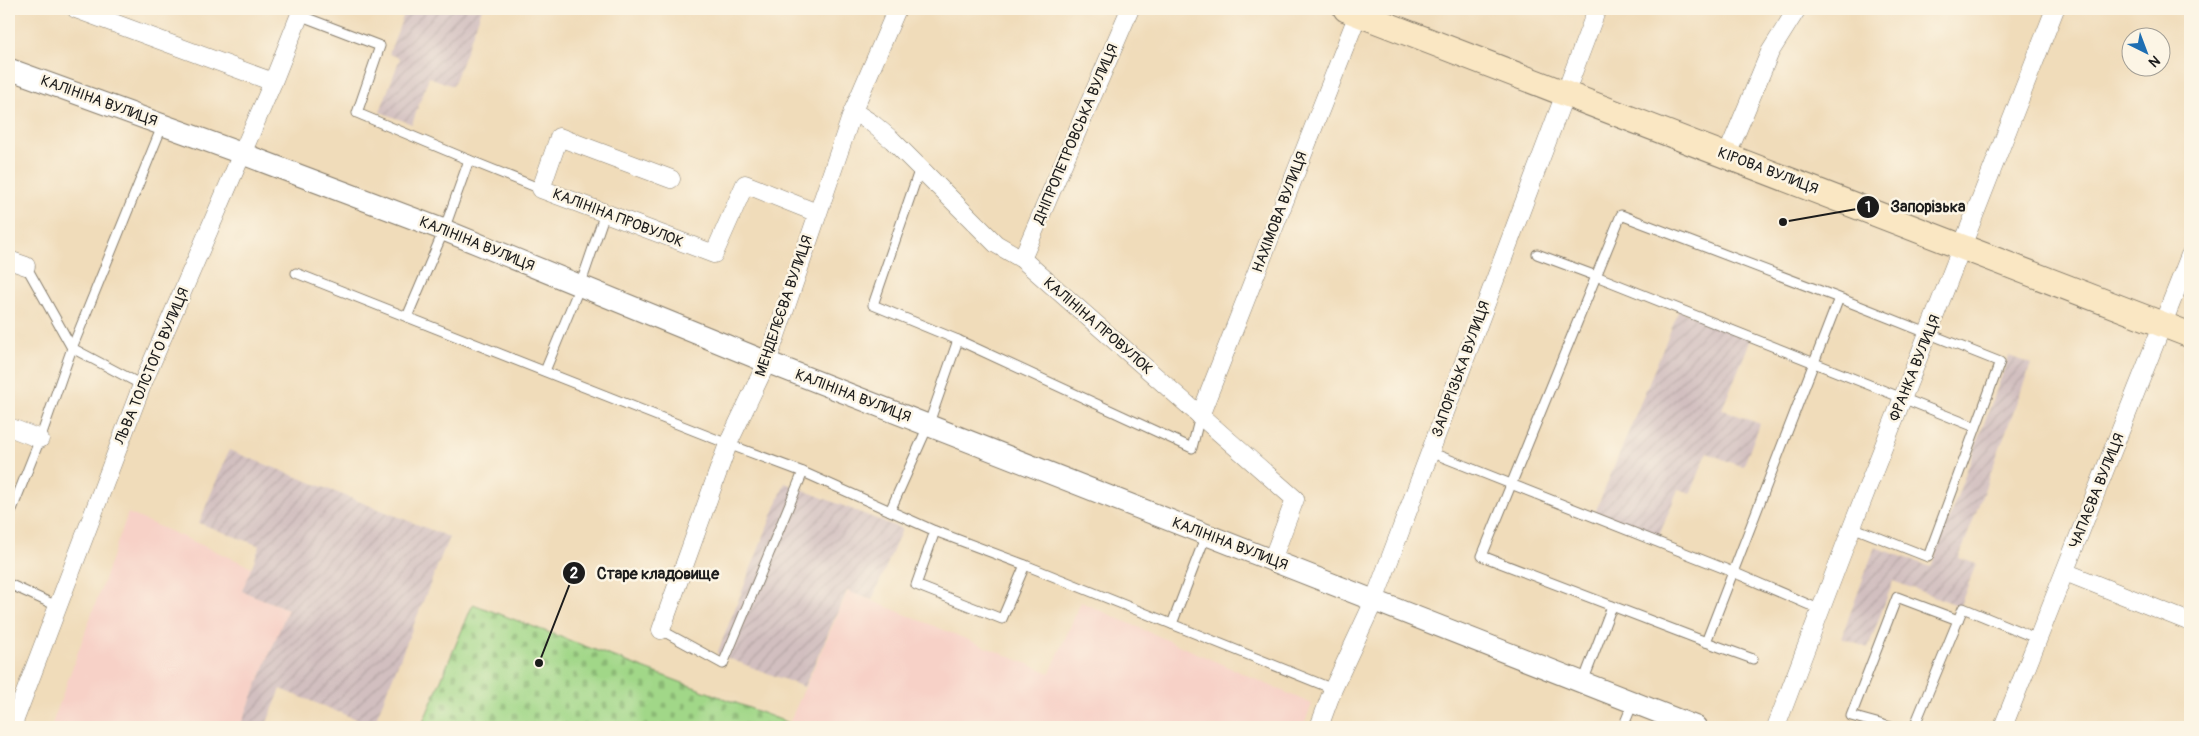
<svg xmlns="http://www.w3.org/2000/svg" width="2199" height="736" font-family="Pangolin,sans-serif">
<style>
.built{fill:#f7d1c7}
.industrial{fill:url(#industrial-furrows)}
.cemetery{fill:url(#cemetery-stones);stroke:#5e7a52}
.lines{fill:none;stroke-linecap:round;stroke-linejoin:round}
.service-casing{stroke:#867c6b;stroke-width:11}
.minor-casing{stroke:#867c6b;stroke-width:19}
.tertiary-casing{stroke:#867c6b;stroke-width:23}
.secondary-casing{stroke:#867c6b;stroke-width:27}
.service{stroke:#fff;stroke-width:9}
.minor{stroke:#fff;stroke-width:18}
.tertiary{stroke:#fff;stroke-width:21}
.secondary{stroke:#fae7c3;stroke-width:25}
.labels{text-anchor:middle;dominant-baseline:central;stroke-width:5;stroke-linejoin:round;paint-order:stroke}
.street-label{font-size:15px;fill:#1c1c1c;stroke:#fcf5e5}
.leader{fill:none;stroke:#1c1c1c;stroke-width:2}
.callout-dot{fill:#1c1c1c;stroke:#fcf5e5;stroke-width:2}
.mark-label{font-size:15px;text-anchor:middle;font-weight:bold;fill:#fff}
.callout-label{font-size:16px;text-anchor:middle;font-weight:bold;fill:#1c1c1c;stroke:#fcf5e5;stroke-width:5;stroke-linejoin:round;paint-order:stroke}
</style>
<defs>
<pattern id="industrial-furrows" width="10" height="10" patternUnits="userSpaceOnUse" patternTransform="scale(1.25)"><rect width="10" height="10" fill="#d2bfc0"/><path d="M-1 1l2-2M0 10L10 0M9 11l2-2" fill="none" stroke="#b4a4a4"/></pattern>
<pattern id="cemetery-stones" width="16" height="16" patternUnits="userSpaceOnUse" patternTransform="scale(1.25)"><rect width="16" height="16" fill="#a1d788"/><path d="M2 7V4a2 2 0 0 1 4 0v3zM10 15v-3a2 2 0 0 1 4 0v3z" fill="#8ab875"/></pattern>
</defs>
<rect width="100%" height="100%" fill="#fcf5e5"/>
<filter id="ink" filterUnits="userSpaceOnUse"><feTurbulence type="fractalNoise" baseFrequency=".02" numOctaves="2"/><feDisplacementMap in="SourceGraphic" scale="10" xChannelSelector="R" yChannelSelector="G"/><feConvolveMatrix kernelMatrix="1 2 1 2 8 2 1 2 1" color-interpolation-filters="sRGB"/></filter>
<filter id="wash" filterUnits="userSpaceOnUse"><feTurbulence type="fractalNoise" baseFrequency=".0096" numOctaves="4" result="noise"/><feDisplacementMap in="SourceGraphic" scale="20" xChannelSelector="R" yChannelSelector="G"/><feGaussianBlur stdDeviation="1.12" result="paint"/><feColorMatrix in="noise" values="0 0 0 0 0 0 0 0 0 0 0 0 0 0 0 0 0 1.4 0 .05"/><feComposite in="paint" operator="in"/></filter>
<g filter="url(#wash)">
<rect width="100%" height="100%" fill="#f0dcba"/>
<!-- built -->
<g class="built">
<polygon points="128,513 252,567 242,591 288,609 240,727 51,727"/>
<polygon points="848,591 1050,673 1081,602 1312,704 1303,727 802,727 789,723"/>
</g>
<!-- industrial -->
<g class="industrial">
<polygon points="406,9 482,9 453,86 429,77 412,124 380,112 400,58 389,54"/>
<polygon points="1679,310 1751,339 1722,409 1760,424 1743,467 1707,453 1691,493 1678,489 1657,541 1594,515"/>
<polygon points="2009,356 2031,364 1959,558 1976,564 1960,606 1893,581 1868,648 1841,638 1875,547 1931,567"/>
<polygon points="229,450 449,537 373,726 281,689 265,727 240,727 288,609 242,591 260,546 199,523"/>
<polygon points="785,483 902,529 872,600 847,591 804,687 717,654"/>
</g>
<!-- cemetery -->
<polygon class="cemetery" points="473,604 789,723 802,727 421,727"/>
</g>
<g filter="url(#ink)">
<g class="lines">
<!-- service casing -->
<g class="service-casing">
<g id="service">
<polyline points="299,15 380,46 357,113 469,160 444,230 407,317"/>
<polyline points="469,160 541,189"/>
<polyline points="920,168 873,305 958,340 1192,448 1200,416"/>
<polyline points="1537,254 1596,276 1975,427"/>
<polyline points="296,273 728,444 803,472 935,531 916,585 1002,619 1025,565 1333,689"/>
<polyline points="1839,298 1706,642 1482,556 1621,215 1839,298 2000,362 1928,557 1852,527"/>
<polyline points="545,371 580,286 605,213"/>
<polyline points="142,385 72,348 163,124"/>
<polyline points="1430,452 1733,572 1821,610"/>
<polyline points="890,511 928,426 958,340"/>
<polyline points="9,517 40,439 72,348 26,266"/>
<polyline points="935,531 1025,565"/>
<polyline points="9,584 57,606"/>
<polyline points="1172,624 1206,535"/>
<polyline points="661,630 723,664 803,472"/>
<polyline points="1706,642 1753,659"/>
<polyline points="1583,682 1612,606"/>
<polyline points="1623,727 1633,703"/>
<polyline points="1891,727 1851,716 1897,597 1958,620"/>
<polyline points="1914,727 1963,608 2038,639"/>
</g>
</g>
<!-- minor casing -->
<g class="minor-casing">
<g id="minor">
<polyline points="76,9 273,82"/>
<polyline points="853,111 873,124 892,140 996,244 1022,259 1295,499 1272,560"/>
<polyline points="1727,155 1770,52 1797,9"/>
<polyline points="671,179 559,137 541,189 714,254 745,184 817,213"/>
<polyline points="1022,259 1130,9"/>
<polyline points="9,260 26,266"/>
<polyline points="1200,416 1360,9"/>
<polyline points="9,427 40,439"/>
<polyline points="2065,572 2190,622"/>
<polyline points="661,630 728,444 767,362 853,111 897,9"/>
<polyline points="12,727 142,385 273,82 302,9"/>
<polyline points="1319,727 1333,689 1374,601 1597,9"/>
<polyline points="1776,727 1852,527 2055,9"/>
<polyline points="2003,727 2190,255"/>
</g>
</g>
<!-- tertiary casing -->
<g class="tertiary-casing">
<polyline id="tertiary" points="9,69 243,154 444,230 767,362 1696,727"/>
</g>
<!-- secondary casing -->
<g class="secondary-casing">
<polyline id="secondary" points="1346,9 2190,335"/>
</g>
<!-- service -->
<use href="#service" class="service"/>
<!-- minor -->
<use href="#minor" class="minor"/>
<!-- tertiary -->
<use href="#tertiary" class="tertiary"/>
<!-- secondary -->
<use href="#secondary" class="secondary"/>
</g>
</g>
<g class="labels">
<!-- street labels -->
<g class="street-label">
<text transform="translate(99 101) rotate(20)">КАЛІНІНА ВУЛИЦЯ</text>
<text transform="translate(1076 134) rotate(-67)">ДНІПРОПЕТРОВСЬКА ВУЛИЦЯ</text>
<text transform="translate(1768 171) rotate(21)">КІРОВА ВУЛИЦЯ</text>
<text transform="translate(1280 212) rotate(-69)">НАХІМОВА ВУЛИЦЯ</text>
<text transform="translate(618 218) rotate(21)">КАЛІНІНА ПРОВУЛОК</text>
<text transform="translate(477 244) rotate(22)">КАЛІНІНА ВУЛИЦЯ</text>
<text transform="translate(784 306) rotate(-71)">МЕНДЕЛЄЄВА ВУЛИЦЯ</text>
<text transform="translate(1098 326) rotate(41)">КАЛІНІНА ПРОВУЛОК</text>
<text transform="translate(152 366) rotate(-67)">ЛЬВА ТОЛСТОГО ВУЛИЦЯ</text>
<text transform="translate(1915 368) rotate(-68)">ФРАНКА ВУЛИЦЯ</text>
<text transform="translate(1461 369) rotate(-70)">ЗАПОРІЗЬКА ВУЛИЦЯ</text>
<text transform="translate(853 396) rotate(21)">КАЛІНІНА ВУЛИЦЯ</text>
<text transform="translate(2097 491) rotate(-68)">ЧАПАЄВА ВУЛИЦЯ</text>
<text transform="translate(1230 544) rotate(21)">КАЛІНІНА ВУЛИЦЯ</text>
</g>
</g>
<!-- callouts -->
<path class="leader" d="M1783 222L1868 207M539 663L574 573"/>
<g class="callout-dot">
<circle cx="1783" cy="222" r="5"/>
<circle cx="539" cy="663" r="5"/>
<circle cx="1868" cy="207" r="12"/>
<circle cx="574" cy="573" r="12"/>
</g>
<g class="mark-label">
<text x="1868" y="212">1</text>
<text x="574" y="578">2</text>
</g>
<g class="callout-label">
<text x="1928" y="212">Запорізька</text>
<text x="658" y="579">Старе кладовище</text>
</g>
<!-- margin -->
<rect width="2199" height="736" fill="none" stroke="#fcf5e5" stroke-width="30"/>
<!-- north arrow -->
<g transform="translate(2146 52) rotate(138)"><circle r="24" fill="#fcf5e5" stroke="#a29e95"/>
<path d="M0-4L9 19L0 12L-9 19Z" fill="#1f6fb2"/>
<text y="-8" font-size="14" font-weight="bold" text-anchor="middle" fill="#1c1c1c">N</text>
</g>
</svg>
